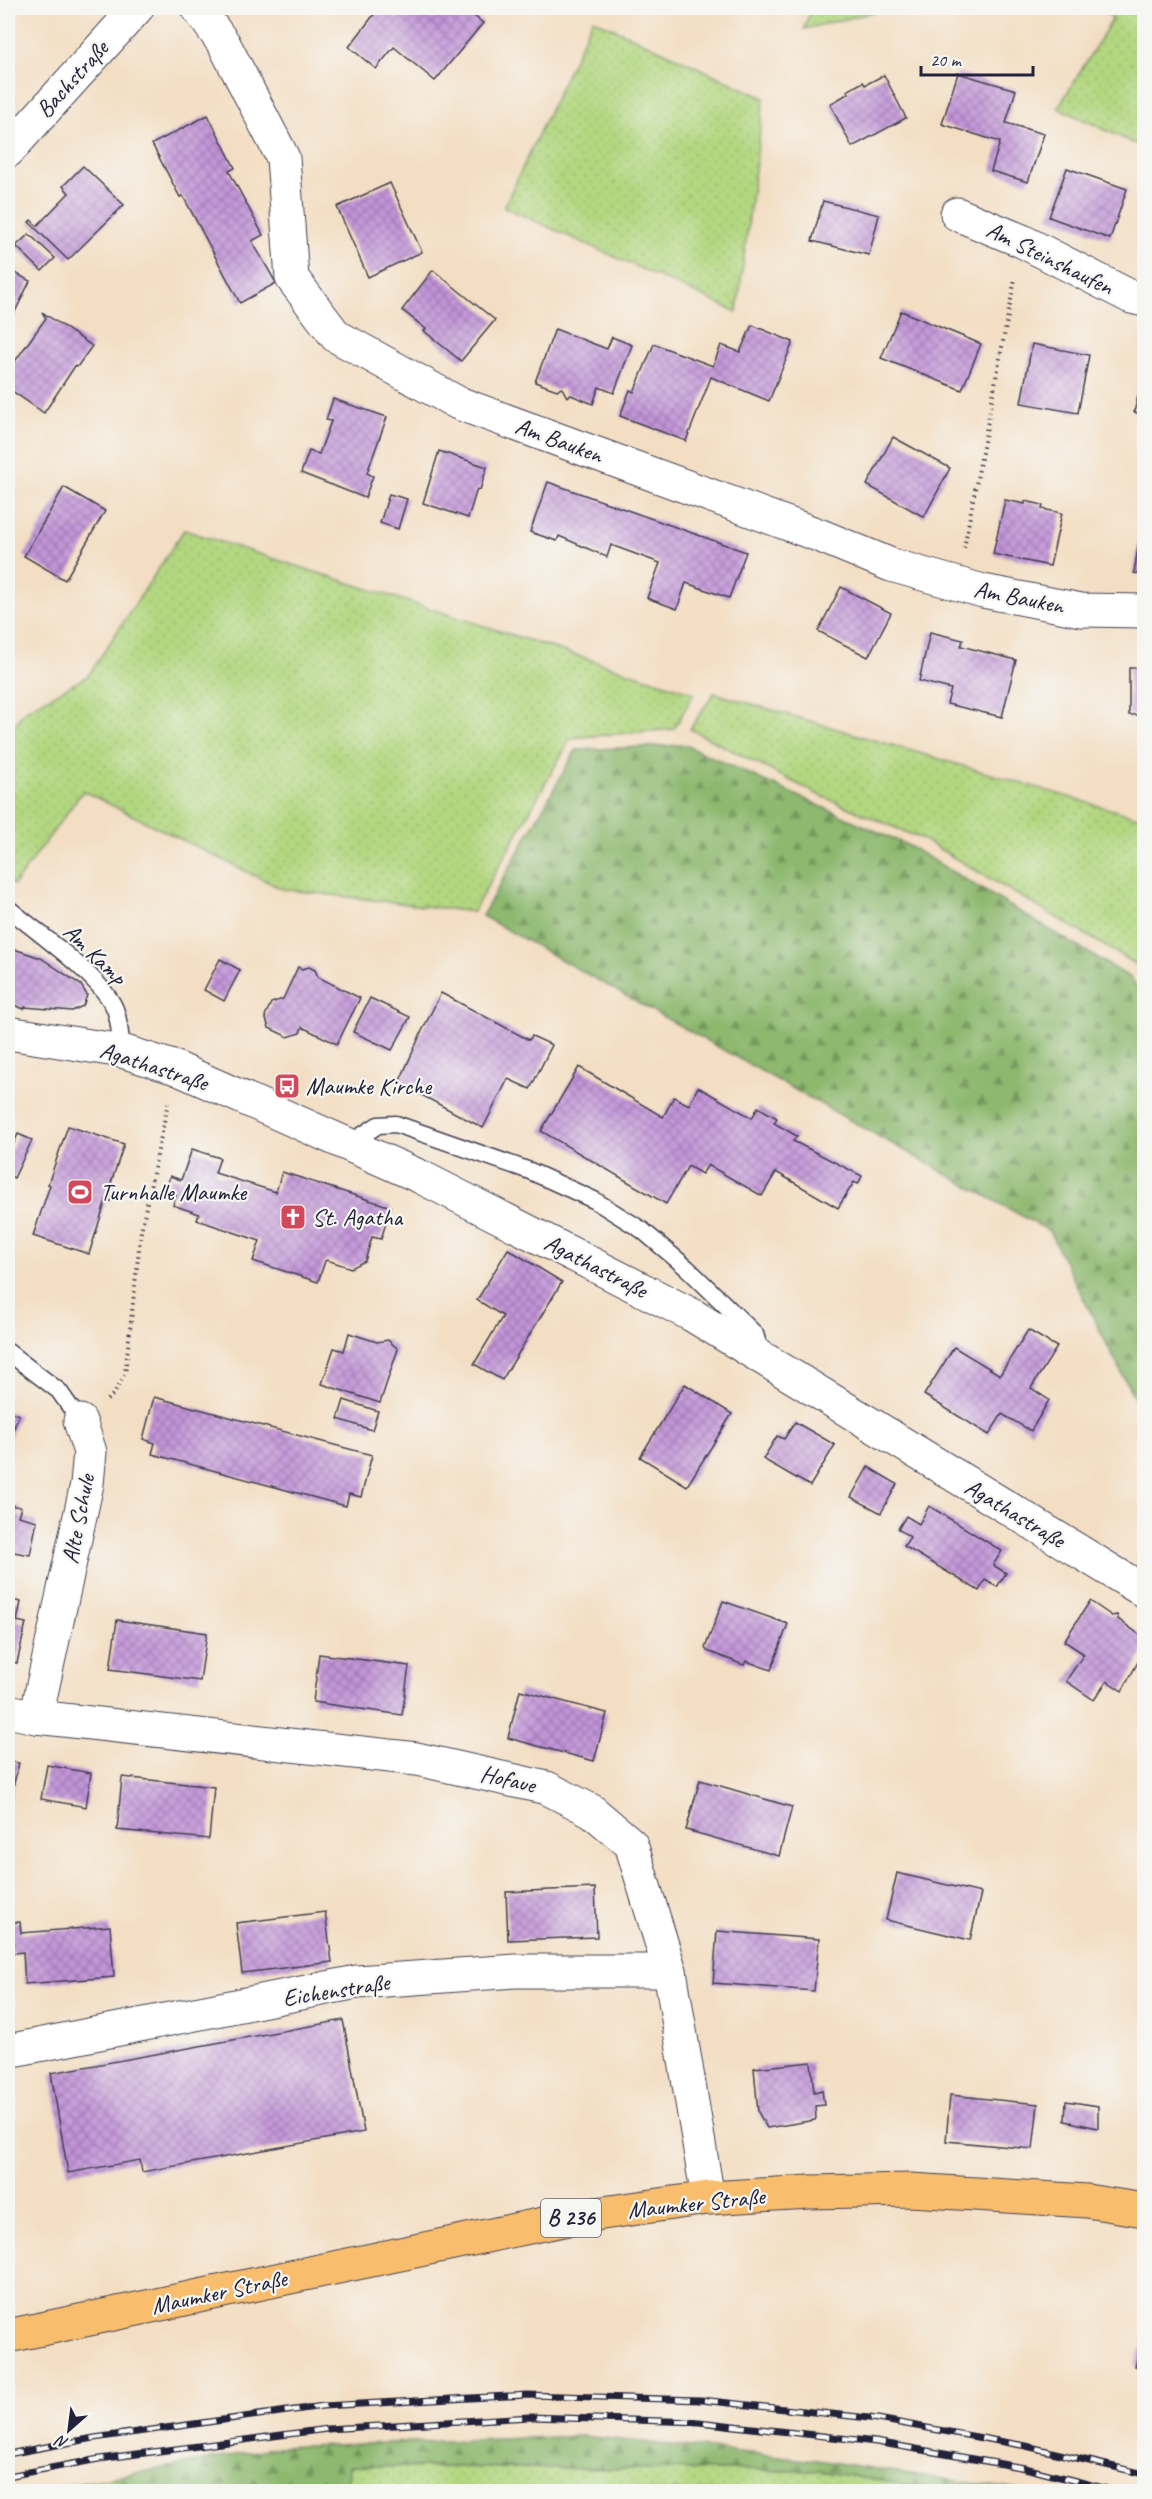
<svg xmlns="http://www.w3.org/2000/svg" width="1152" height="2499" font-family="Caveat,sans-serif">
<style>
.grass{fill:url(#grass-dots);stroke:#6a7c5e;stroke-width:1.5}
.forest{fill:url(#forest-firs);stroke:#586d54;stroke-width:1.5}
.building{fill:url(#building-cross-hatch)}
.lines{fill:none;stroke-linecap:round;stroke-linejoin:round}
.service-casing{stroke:#413e4f;stroke-width:19}
.minor-casing{stroke:#413e4f;stroke-width:35}
.primary-casing{stroke:#413e4f;stroke-width:35}
.path{stroke:#413e4f;stroke-width:4;stroke-dasharray:1.5 4.5;stroke-linecap:butt}
.service{stroke:#fff;stroke-width:16}
.minor{stroke:#fff;stroke-width:33}
.primary{stroke:#f9be6d;stroke-width:33}
.rail-casing{stroke:#22223b;stroke-width:7}
.rail{stroke:#f6f6f2;stroke-width:4.5;stroke-dasharray:14;stroke-linecap:butt}
.labels{text-anchor:middle;dominant-baseline:central;stroke-width:4.5;stroke-linejoin:round;paint-order:stroke}
.shield{fill:#f6f6f2;stroke:#626272;stroke-width:1.5}
.shield-label{font-size:22px;font-weight:bold;fill:#22223b}
.street-label{font-size:24px;fill:#22223b;stroke:#f6f6f2}
.poi-label{font-size:24px;fill:#22223b;stroke:#f6f6f2;text-anchor:start}
</style>
<defs>
<pattern id="grass-dots" width="8" height="8" patternUnits="userSpaceOnUse" patternTransform="scale(1.5)"><rect width="8" height="8" fill="#b2d780"/><path d="M2 2h.1M6 6h.1" fill="none" stroke="#99b870" stroke-width="1.8" stroke-linecap="round"/></pattern>
<pattern id="forest-firs" width="22" height="20" patternUnits="userSpaceOnUse" patternTransform="scale(1.5)"><rect width="22" height="20" fill="#8db86e"/><path d="M5 1l3.5 6h-7zM16 11l3.5 6h-7z" fill="#73955c"/></pattern>
<pattern id="building-cross-hatch" width="8" height="8" patternUnits="userSpaceOnUse" patternTransform="scale(1.5)"><rect width="8" height="8" fill="#c294d8"/><path d="M0 0l8 8M0 8l8-8" fill="none" stroke="#9d78b0"/></pattern>
</defs>
<rect width="100%" height="100%" fill="#f6f6f2"/>
<filter id="ink" filterUnits="userSpaceOnUse"><feTurbulence type="fractalNoise" baseFrequency=".0167" numOctaves="2"/><feDisplacementMap in="SourceGraphic" scale="12" xChannelSelector="R" yChannelSelector="G"/><feConvolveMatrix kernelMatrix="1 2 1 2 8 2 1 2 1" color-interpolation-filters="sRGB"/></filter>
<filter id="wash" filterUnits="userSpaceOnUse"><feTurbulence type="fractalNoise" baseFrequency=".008" numOctaves="4" result="noise"/><feDisplacementMap in="SourceGraphic" scale="24" xChannelSelector="R" yChannelSelector="G"/><feGaussianBlur stdDeviation="1.35" result="paint"/><feColorMatrix in="noise" values="0 0 0 0 0 0 0 0 0 0 0 0 0 0 0 0 0 1.4 0 .05"/><feComposite in="paint" operator="in"/></filter>
<g filter="url(#wash)">
<rect width="100%" height="100%" fill="#f3dec3"/>
<!-- grass -->
<g class="grass">
<polygon points="811,8 891,8 804,29"/>
<polygon points="1098,8 1144,8 1144,148 1058,108 1113,18"/>
<polygon points="593,19 764,98 737,312 504,207"/>
<polygon points="184,530 694,693 674,729 571,738 473,912 282,889 83,791 14,885 8,880 8,736 24,711 88,676"/>
<polygon points="714,693 1144,819 1144,969 924,840 819,795 690,729"/>
<polygon points="349,2466 819,2471 945,2491 347,2492"/>
</g>
<!-- forest -->
<g class="forest">
<polygon points="685,745 909,846 1131,978 1144,997 1144,1417 1049,1231 482,916 576,750"/>
<polygon points="582,2436 817,2460 1024,2491 945,2491 819,2471 349,2466 347,2491 37,2491 278,2447"/>
</g>
<g id="blocks">
<!-- building -->
<g class="building">
<polygon points="379,8 464,8 483,23 435,81 394,47 376,69 349,47"/>
<polygon points="958,73 1016,90 1006,123 1044,134 1028,182 991,171 1000,142 942,124"/>
<polygon points="884,75 906,118 852,147 830,104 849,93 847,91 863,82 865,85"/>
<polygon points="208,115 235,168 229,171 263,235 252,241 276,283 240,303 183,196 180,197 152,144"/>
<polygon points="83,166 124,205 68,260 29,222 31,220 37,226 69,193 63,186"/>
<polygon points="1067,168 1127,189 1110,239 1049,217"/>
<polygon points="390,183 422,252 368,277 337,207"/>
<polygon points="823,201 879,215 869,255 812,241"/>
<polygon points="29,234 55,258 42,271 16,246"/>
<polygon points="8,269 30,281 10,322 8,321"/>
<polygon points="433,270 495,320 461,361 424,331 426,329 402,310"/>
<polygon points="901,311 981,344 962,390 881,358"/>
<polygon points="42,312 92,346 77,367 75,366 44,413 8,388 8,371 46,318"/>
<polygon points="752,325 793,342 769,401 711,377 686,441 620,416 630,390 634,392 654,344 713,366 721,345 740,352"/>
<polygon points="555,329 607,349 612,337 632,345 614,393 599,387 593,404 571,395 567,397 562,388 557,390 535,382"/>
<polygon points="1032,344 1089,355 1078,413 1021,403"/>
<polygon points="1144,373 1144,415 1134,412"/>
<polygon points="333,399 387,417 367,473 373,476 365,498 301,473 309,451 319,454 331,421 326,420"/>
<polygon points="893,437 950,468 924,517 867,485"/>
<polygon points="439,451 487,467 480,490 477,489 468,518 423,503"/>
<polygon points="548,482 746,552 729,598 686,583 677,609 647,598 660,563 611,545 607,557 559,536 557,541 530,532"/>
<polygon points="64,487 105,511 65,580 24,556"/>
<polygon points="389,494 407,499 398,529 380,523"/>
<polygon points="1005,500 1025,504 1025,501 1043,505 1042,509 1062,513 1050,566 993,554"/>
<polygon points="1143,515 1144,515 1144,575 1134,573"/>
<polygon points="841,587 891,613 868,657 818,631"/>
<polygon points="930,632 963,640 961,646 1016,660 1002,717 947,704 951,689 919,681"/>
<rect x="1129" y="668" width="15" height="47"/>
<polygon points="8,947 41,958 81,985 87,995 83,1006 72,1011 25,1007 24,1009 8,1003"/>
<polygon points="220,959 240,970 224,1001 204,990"/>
<polygon points="298,967 302,969 309,967 315,970 318,977 360,998 337,1044 302,1027 300,1033 288,1037 269,1028 265,1016 271,1003 283,999"/>
<polygon points="441,993 529,1040 532,1036 552,1045 530,1089 508,1079 483,1128 399,1083 421,1033"/>
<polygon points="370,998 410,1017 392,1050 353,1032"/>
<polygon points="579,1067 663,1117 674,1097 689,1105 698,1087 752,1118 758,1107 777,1118 774,1123 797,1136 793,1141 862,1176 858,1184 854,1182 838,1208 776,1172 762,1196 708,1165 702,1174 688,1166 666,1204 541,1131"/>
<polygon points="68,1126 124,1144 111,1183 115,1185 110,1201 106,1200 89,1254 33,1236 50,1185 48,1184"/>
<polygon points="18,1134 32,1140 14,1178 8,1175 8,1156"/>
<polygon points="192,1149 220,1158 215,1173 276,1192 282,1172 391,1207 381,1239 372,1237 365,1261 351,1268 327,1260 325,1261 318,1282 253,1261 260,1241 197,1220 199,1214 173,1205 176,1195 165,1191 170,1176 181,1180"/>
<polygon points="508,1249 562,1282 502,1380 474,1364 503,1316 477,1300"/>
<polygon points="1028,1330 1057,1347 1031,1388 1049,1400 1031,1431 1002,1414 989,1435 924,1395 954,1347 1000,1375"/>
<polygon points="349,1333 377,1342 388,1340 398,1349 380,1403 322,1384 334,1348 344,1351"/>
<polygon points="685,1384 732,1414 687,1486 640,1457"/>
<polygon points="154,1397 372,1455 361,1497 349,1494 346,1506 152,1454 155,1443 143,1439"/>
<polygon points="344,1400 378,1411 372,1430 338,1419"/>
<polygon points="8,1411 19,1415 8,1442"/>
<polygon points="795,1422 835,1445 810,1486 763,1459 777,1436 784,1439"/>
<polygon points="868,1467 897,1484 881,1513 851,1497"/>
<polygon points="8,1505 21,1507 18,1516 37,1521 30,1555 8,1551"/>
<polygon points="929,1506 1002,1551 993,1565 1006,1573 997,1587 985,1580 979,1591 904,1546 910,1537 898,1529 906,1516 919,1524"/>
<polygon points="8,1599 21,1602 17,1621 26,1623 17,1663 8,1661"/>
<polygon points="723,1601 788,1624 771,1670 746,1661 744,1665 707,1651 705,1648"/>
<polygon points="1090,1601 1112,1616 1117,1615 1118,1619 1144,1638 1144,1651 1122,1691 1107,1681 1094,1700 1066,1681 1084,1654 1064,1641"/>
<polygon points="117,1620 207,1633 200,1681 110,1669"/>
<polygon points="319,1654 409,1666 402,1715 313,1702"/>
<polygon points="520,1690 607,1713 594,1761 508,1738"/>
<polygon points="8,1761 19,1763 8,1807"/>
<polygon points="47,1765 91,1773 86,1807 41,1799"/>
<polygon points="122,1777 214,1787 209,1839 117,1830"/>
<polygon points="700,1780 792,1807 779,1856 686,1830"/>
<polygon points="897,1873 981,1893 970,1940 886,1920"/>
<polygon points="595,1888 597,1937 508,1940 506,1892"/>
<polygon points="325,1912 332,1962 242,1973 236,1923"/>
<polygon points="20,1922 21,1933 110,1926 114,1977 25,1984 23,1952 8,1954 8,1923"/>
<polygon points="717,1931 819,1939 814,1991 713,1983"/>
<polygon points="343,2020 364,2132 142,2172 140,2160 68,2173 51,2073"/>
<polygon points="811,2062 814,2092 822,2090 824,2105 815,2106 816,2118 815,2120 767,2128 758,2112 754,2068"/>
<polygon points="950,2095 1038,2104 1033,2149 946,2141"/>
<polygon points="1066,2101 1098,2106 1098,2128 1065,2121"/>
<polygon points="1144,2336 1144,2370 1135,2367"/>
</g>
</g>
</g>
<g filter="url(#ink)">
<use href="#blocks" fill-opacity="0" stroke="#413e4f" stroke-width="1.5"/>
<g class="lines">
<!-- service casing -->
<g class="service-casing">
<g id="service">
<path d="M8,908C35,931 102,977 115,1009C120,1022 120,1037 122,1051"/>
<polyline points="349,1144 378,1125 396,1124 530,1171 594,1200 642,1230 687,1268 755,1334 762,1357"/>
<polyline points="8,1352 59,1391 80,1421"/>
</g>
</g>
<!-- minor casing -->
<g class="minor-casing">
<g id="minor">
<polyline points="198,8 224,44 283,158 292,278 336,336 458,403 821,536 891,565 983,591 1081,610 1144,611"/>
<polyline points="8,151 137,8"/>
<polyline points="957,214 1022,241 1131,297 1144,300"/>
<polyline points="8,1033 122,1051 176,1068 421,1177 692,1315 1144,1591"/>
<polyline points="8,1711 36,1717 417,1759 547,1788 592,1811 631,1844 670,1971 708,2198"/>
<polyline points="36,1717 87,1484 90,1452 80,1421"/>
<polyline points="8,2051 357,1982 516,1971 670,1971"/>
</g>
</g>
<!-- primary casing -->
<g class="primary-casing">
<polyline id="primary" points="8,2336 582,2216 708,2198 810,2192 911,2190 1087,2201 1144,2210"/>
</g>
<!-- path -->
<g class="path">
<polyline points="964,548 1015,278"/>
<polyline points="107,1400 114,1394 125,1374 141,1231 168,1103"/>
</g>
<!-- service -->
<use href="#service" class="service"/>
<!-- minor -->
<use href="#minor" class="minor"/>
<!-- primary -->
<use href="#primary" class="primary"/>
<!-- rail casing -->
<g class="rail-casing">
<g id="rail">
<polyline points="8,2454 94,2438 323,2406 527,2395 701,2400 878,2419 1026,2446 1144,2474"/>
<polyline points="8,2476 99,2459 327,2429 529,2417 699,2422 876,2442 1025,2468 1119,2492"/>
</g>
</g>
<!-- rail -->
<use href="#rail" class="rail"/>
</g>
</g>
<!-- icons -->
<defs>
<g id="bus-square" transform="scale(1.35)"><rect x="-9" y="-9" width="18" height="18" rx="4" fill="#d1495b" stroke="#f6f6f2"/><path d="M-5-6H5V4H4V6H2V4H-2V6H-4V4H-5ZM-3.5-4V0h7V-4ZM-3.5 1.2v1.5H-2V1.2ZM2 1.2v1.5H3.5V1.2Z" fill="#fff"/></g>
<g id="stadium-square" transform="scale(1.35)"><rect x="-9" y="-9" width="18" height="18" rx="4" fill="#d1495b" stroke="#f6f6f2"/><path d="M0-5a6.5 5 0 1 0 0 10a6.5 5 0 1 0 0-10ZM-3.5-1.8h7v3.6h-7Z" fill="#fff"/></g>
<g id="church-square" transform="scale(1.35)"><rect x="-9" y="-9" width="18" height="18" rx="4" fill="#d1495b" stroke="#f6f6f2"/><path d="M-1.2-6h2.4v3.5h3.3v2.4h-3.3V6h-2.4V-.1h-3.3v-2.4h3.3Z" fill="#fff"/></g>
</defs>
<g fill-rule="evenodd">
<use href="#bus-square" x="287" y="1086"/>
<use href="#stadium-square" x="80" y="1192"/>
<use href="#church-square" x="293" y="1217"/>
</g>
<g class="labels">
<!-- shield labels -->
<rect class="shield" x="541" y="2199" width="60" height="38" rx="4.5"/>
<g class="shield-label">
<text x="571" y="2218">B 236</text>
</g>
<!-- street labels -->
<g class="street-label">
<text transform="translate(72 79) rotate(-48)">Bachstraße</text>
<text transform="translate(1050 258) rotate(26)">Am Steinshaufen</text>
<text transform="translate(559 440) rotate(20)">Am Bauken</text>
<text transform="translate(1019 597) rotate(11)">Am Bauken</text>
<text transform="translate(95 954) rotate(44)">Am Kamp</text>
<text transform="translate(154 1066) rotate(18)">Agathastraße</text>
<text transform="translate(596 1266) rotate(27)">Agathastraße</text>
<text transform="translate(1015 1513) rotate(31)">Agathastraße</text>
<text transform="translate(78 1519) rotate(-79)">Alte Schule</text>
<text transform="translate(508 1779) rotate(13)">Hofaue</text>
<text transform="translate(336 1990) rotate(-9)">Eichenstraße</text>
<text transform="translate(696 2203) rotate(-6)">Maumker Straße</text>
<text transform="translate(219 2292) rotate(-12)">Maumker Straße</text>
</g>
<!-- poi labels -->
<g class="poi-label">
<text x="306" y="1086">Maumke Kirche</text>
<text x="100" y="1192">Turnhalle Maumke</text>
<text x="312" y="1217">St. Agatha</text>
</g>
</g>
<!-- margin -->
<rect width="1152" height="2499" fill="none" stroke="#f6f6f2" stroke-width="30"/>
<!-- north arrow -->
<g transform="translate(69 2430) rotate(208)" stroke="#f6f6f2" stroke-width="4.5" paint-order="stroke">
<path d="M0-4.5L10 22L0 15L-10 22Z" fill="#22223b"/>
<text y="-9" font-size="16" font-weight="bold" text-anchor="middle" fill="#22223b">N</text>
</g>
<!-- scale -->
<path d="M921 66v9h112v-9" fill="none" stroke="#22223b" stroke-width="3"/>
<text x="930" y="66" font-size="18" fill="#22223b" stroke="#f6f6f2" stroke-width="4.5" paint-order="stroke">20 m</text>
</svg>
